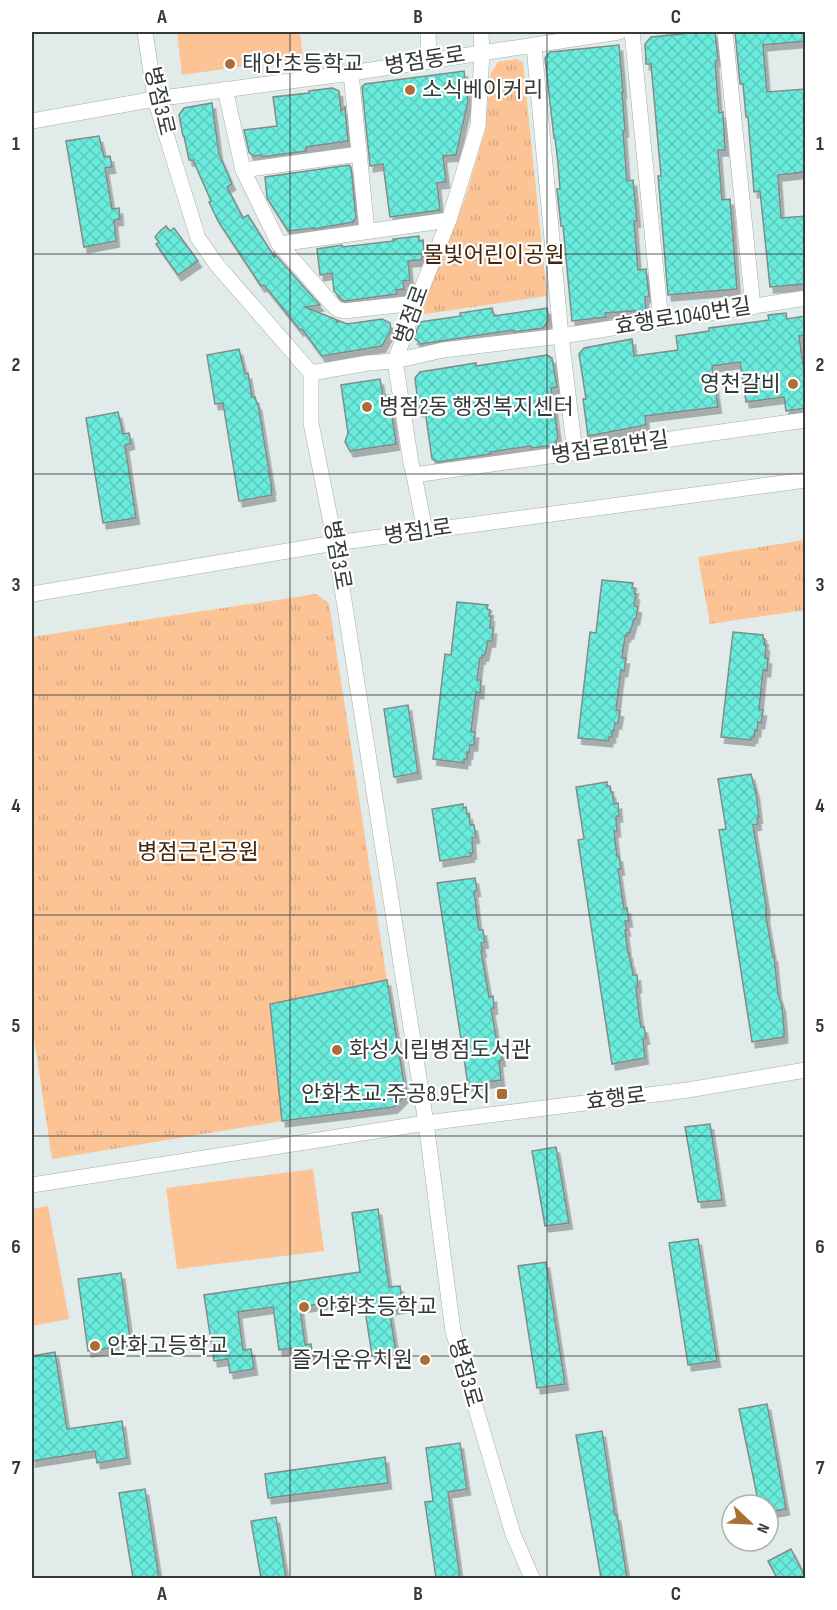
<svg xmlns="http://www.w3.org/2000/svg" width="837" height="1610" font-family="'Sofia Sans Condensed','Noto Sans KR',sans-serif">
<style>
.green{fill:#fcc395}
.park{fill:url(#park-tufts)}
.building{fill:url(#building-cross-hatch);stroke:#828b89;stroke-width:1.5;filter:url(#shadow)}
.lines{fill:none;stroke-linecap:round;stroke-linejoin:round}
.minor-casing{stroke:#a3adab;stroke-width:16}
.minor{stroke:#fff;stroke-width:15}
.grid{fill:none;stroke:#353938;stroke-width:1.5;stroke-opacity:0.55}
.poi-dot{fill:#ad6e35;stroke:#fff;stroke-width:2}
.labels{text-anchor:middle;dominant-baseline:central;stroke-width:4.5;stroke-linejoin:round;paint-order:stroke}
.street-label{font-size:22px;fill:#353938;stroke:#fff}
.poi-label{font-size:22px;fill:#353938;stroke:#fff;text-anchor:start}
.park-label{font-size:22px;fill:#43250a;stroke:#fff}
.neatline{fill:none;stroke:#353938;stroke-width:2}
.grid-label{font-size:20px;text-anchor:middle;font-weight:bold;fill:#353938}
</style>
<defs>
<pattern id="park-tufts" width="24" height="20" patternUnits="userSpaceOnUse" patternTransform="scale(1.5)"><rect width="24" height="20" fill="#fcc395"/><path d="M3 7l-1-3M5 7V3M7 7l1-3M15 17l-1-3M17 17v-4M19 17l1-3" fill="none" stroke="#d9a881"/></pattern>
<pattern id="building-cross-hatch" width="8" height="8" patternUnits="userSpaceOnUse" patternTransform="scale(1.5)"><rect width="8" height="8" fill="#69ecdc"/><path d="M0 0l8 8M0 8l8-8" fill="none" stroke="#5ccbbe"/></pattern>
<filter id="shadow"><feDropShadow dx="3.5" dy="6" stdDeviation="0" flood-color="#0004"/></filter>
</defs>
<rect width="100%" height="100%" fill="#e1ebe9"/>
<!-- green -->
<g class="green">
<polygon points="177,32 300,32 303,58 182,75"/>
<polygon points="313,1169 324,1251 177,1269 166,1188"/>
<polygon points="48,1206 69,1319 32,1326 32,1209"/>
</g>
<!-- park -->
<g class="park">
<polygon points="517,59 523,63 547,296 419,315 417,307 465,199 484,135 491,73 498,62"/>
<polygon points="805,540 805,610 710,624 698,557"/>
<polygon points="316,594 329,603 387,980 270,1004 282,1121 52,1159 32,1025 32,637"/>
</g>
<!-- building -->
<g class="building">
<polygon points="681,32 715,32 718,60 715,61 719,113 723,112 725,150 718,150 722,200 730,199 737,289 668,295 658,176 661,176 651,64 646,64 645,44 651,37 682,34"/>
<polygon points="735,32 806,32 806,41 763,45 767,92 806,89 806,172 778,175 781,218 806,216 806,284 770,287 760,191 754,192 748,117 746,117 743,84 740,84"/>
<polygon points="619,45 623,92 622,92 625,131 623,131 627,181 633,180 637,221 634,221 638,270 646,269 649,296 645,297 646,310 605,313 606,317 572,321 563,226 561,226 559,208 557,189 560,189 558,163 555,138 554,138 545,58 550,52"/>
<polygon points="464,71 468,101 456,155 443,156 446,182 437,183 440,210 390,217 383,164 370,166 362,87 365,84"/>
<polygon points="332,88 339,91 341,111 345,107 348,141 306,147 306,151 262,157 262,155 253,156 249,152 244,130 277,126 273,97 309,93 309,91"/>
<polygon points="212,103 219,154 232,184 227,187 243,218 248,215 275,258 274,253 320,305 305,307 335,319 338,323 337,320 347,324 382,319 390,323 391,330 382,346 322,356 302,329 300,330 264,285 261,286 218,221 209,202 211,201 193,160 189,160 184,136 183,136 179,115 184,108"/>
<polygon points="99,136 104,157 110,156 112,167 105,168 112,209 119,208 120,219 114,220 116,241 84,247 66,141"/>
<polygon points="349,165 351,167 356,218 353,222 314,229 314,228 288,231 267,198 265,177"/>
<polygon points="166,226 170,231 174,228 198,261 178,275 156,244 159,242 155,237 160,231"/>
<polygon points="419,236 419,241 423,240 424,249 421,260 408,261 410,280 403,281 404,289 396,290 397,294 345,301 342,300 334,291 332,273 320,275 317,249 342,245 343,247 394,241 393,239"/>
<polygon points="492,308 494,316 547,308 549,320 543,328 514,332 514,330 421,344 414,338 420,322 461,316 460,313"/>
<polygon points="786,313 787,319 806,316 806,335 799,336 806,386 806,408 786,411 784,397 746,402 740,362 712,366 718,407 645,416 646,425 588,436 583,399 586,399 579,354 584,348 632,339 634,356 678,350 676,336 709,331 709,328 769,320 768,315"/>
<polygon points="239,349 245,374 248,373 252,397 255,397 257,404 258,404 272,489 271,489 272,495 239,501 223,403 215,404 207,355"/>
<polygon points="547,355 552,358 557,387 551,388 558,438 554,445 532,448 531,446 490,452 491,454 438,462 432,459 425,410 419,411 415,378 420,372 476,363 476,366"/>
<polygon points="380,379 383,396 389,395 396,444 350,451 345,442 348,433 341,385"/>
<polygon points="118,412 123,434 129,433 131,443 125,445 136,518 103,523 86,418"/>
<polygon points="602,580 633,583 632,588 635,588 634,594 636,594 634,606 638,607 636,619 634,619 630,633 627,633 627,636 625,636 622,658 626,658 624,671 621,670 616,710 620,711 618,723 615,723 614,731 612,731 612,737 609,737 609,741 578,738 590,632 596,633"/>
<polygon points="457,602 488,605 487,609 490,610 489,616 491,616 490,628 493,628 492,641 488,641 485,655 482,655 482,658 480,658 477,680 481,680 480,693 476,692 471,732 475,732 474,745 470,745 469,753 467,752 467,759 464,759 464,763 433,759 445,654 451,655"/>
<polygon points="733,632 763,635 763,639 765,639 764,645 766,645 765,658 768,658 767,671 763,670 759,710 763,710 761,723 758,722 757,731 755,730 754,737 752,737 751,740 721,737"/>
<polygon points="408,705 418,773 394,777 384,709"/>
<polygon points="751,774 756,793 759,817 757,818 758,824 753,825 766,905 766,917 773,957 774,956 778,994 782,1006 784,1029 784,1037 752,1042 719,830 726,829 718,779"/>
<polygon points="607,782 607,786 610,786 611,792 612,792 614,804 618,803 619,816 616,816 617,831 614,831 617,856 619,856 621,869 618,869 624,909 627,908 629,921 625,921 627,930 625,930 628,953 629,953 630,962 631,962 633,975 637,975 638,987 636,987 639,1014 641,1027 644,1027 646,1038 643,1039 645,1058 612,1064 578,840 584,839 576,787"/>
<polygon points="463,804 463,808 466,807 467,814 469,814 470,825 474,825 476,837 472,838 473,853 470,853 471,856 440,861 432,809"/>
<polygon points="475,878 477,890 474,891 479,930 483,930 485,942 481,943 483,951 481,951 489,997 493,996 494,1008 491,1009 493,1019 498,1049 500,1048 502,1060 499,1061 501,1080 468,1085 437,883"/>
<polygon points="387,980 406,1095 394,1107 282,1121 270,1004"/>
<polygon points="710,1124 722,1200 698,1202 685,1127"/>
<polygon points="556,1147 569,1223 545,1226 532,1151"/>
<polygon points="378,1209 389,1287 400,1286 403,1307 389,1309 396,1352 372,1355 363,1297 300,1307 305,1345 311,1344 313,1357 294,1360 292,1348 279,1350 273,1307 238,1312 243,1350 251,1349 254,1369 230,1373 228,1359 214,1361 204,1295 360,1272 352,1213"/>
<polygon points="698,1239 717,1361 688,1365 669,1243"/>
<polygon points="546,1262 565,1384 537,1388 518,1266"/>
<polygon points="121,1273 131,1345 88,1351 78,1279"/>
<polygon points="55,1352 67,1429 122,1421 127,1458 97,1463 95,1451 32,1461 32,1356"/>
<polygon points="767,1404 786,1509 768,1512 768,1505 759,1505 739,1409"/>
<polygon points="602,1431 615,1515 617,1515 627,1578 601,1578 576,1435"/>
<polygon points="460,1443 467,1489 448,1492 460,1578 436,1578 425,1502 433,1501 426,1448"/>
<polygon points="385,1457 388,1483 268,1498 265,1474"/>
<polygon points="145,1489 159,1578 133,1578 119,1493"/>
<polygon points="276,1517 286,1578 261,1578 251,1521"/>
<polygon points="791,1549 806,1578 777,1578 768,1561"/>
</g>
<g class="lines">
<!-- minor casing -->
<g class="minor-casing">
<g id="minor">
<polyline points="145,32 155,99 198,238 217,265 311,373 311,423 335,543 426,1123 453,1331 513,1534 532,1578"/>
<polyline points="428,32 429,61"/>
<polyline points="632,32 661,321"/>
<polyline points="725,32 753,307"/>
<polyline points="534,46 561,336 575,453"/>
<polyline points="351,73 367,231"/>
<polyline points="225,89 243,170 279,244 332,304 337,309 344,311 416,303"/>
<polyline points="32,121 155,99 351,73 619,32"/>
<polyline points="243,170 359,154"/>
<polyline points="279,244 449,220"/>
<polyline points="311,373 368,363 395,361 443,350 561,336 806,298"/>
<polyline points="414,475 806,420"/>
<polyline points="425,531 414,475 411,463 395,361 416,303 449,220 478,126 482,52 481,32"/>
<polyline points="32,594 335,543 806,480"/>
<polyline points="32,1185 426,1123 688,1090 806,1070"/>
</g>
</g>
<!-- minor -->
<use href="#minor" class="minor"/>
</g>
<!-- grid -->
<path class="grid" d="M290,32V1578M547,32V1578M32,254H806M32,474H806M32,695H806M32,915H806M32,1136H806M32,1356H806"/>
<!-- markers -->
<g class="poi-dot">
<circle cx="230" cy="64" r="6"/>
<circle cx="410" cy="90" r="6"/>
<circle cx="793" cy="384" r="6"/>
<circle cx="367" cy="407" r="6"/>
<circle cx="337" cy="1050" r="6"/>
<rect x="496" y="1088" width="12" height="12" rx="3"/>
<circle cx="304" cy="1307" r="6"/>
<circle cx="95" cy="1346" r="6"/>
<circle cx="425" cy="1360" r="6"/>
</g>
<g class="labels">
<!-- street labels -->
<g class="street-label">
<text transform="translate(425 61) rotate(-9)">병점동로</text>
<text transform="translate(159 101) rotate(77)">병점3로</text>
<text transform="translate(412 315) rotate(-70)">병점로</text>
<text transform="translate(683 317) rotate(-9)">효행로1040번길</text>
<text transform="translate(610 448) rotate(-8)">병점로81번길</text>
<text transform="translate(418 532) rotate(-8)">병점1로</text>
<text transform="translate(337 555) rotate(80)">병점3로</text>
<text transform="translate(616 1099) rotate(-7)">효행로</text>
<text transform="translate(465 1373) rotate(74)">병점3로</text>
</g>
<!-- poi labels -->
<g class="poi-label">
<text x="242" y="64">태안초등학교</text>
<text x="422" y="90">소식베이커리</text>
<text x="781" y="384" text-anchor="end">영천갈비</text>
<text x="379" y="407">병점2동 행정복지센터</text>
<text x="349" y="1050">화성시립병점도서관</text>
<text x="490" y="1094" text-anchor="end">안화초교.주공8.9단지</text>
<text x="316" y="1307">안화초등학교</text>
<text x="107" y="1346">안화고등학교</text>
<text x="413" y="1360" text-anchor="end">즐거운유치원</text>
</g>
<!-- park labels -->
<g class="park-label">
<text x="494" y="255">물빛어린이공원</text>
<text x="198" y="852">병점근린공원</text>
</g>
</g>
<!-- border -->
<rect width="837" height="1610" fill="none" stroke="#ffffff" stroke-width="66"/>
<!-- north arrow -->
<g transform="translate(750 1523) rotate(113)"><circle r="28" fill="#ffffff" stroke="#aeb0af" stroke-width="1.5"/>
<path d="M0-4.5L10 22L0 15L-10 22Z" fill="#ad6e35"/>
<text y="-9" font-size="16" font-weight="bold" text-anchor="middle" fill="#353938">N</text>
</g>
<rect x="33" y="33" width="771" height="1544" class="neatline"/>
<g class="grid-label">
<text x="162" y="23">A</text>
<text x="418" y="23">B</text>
<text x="676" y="23">C</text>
<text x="16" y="150">1</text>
<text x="820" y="150">1</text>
<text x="16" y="371">2</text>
<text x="820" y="371">2</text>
<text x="16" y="591">3</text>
<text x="820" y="591">3</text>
<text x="16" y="812">4</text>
<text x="820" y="812">4</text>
<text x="16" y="1032">5</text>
<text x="820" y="1032">5</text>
<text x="16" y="1253">6</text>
<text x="820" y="1253">6</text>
<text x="16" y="1474">7</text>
<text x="820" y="1474">7</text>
<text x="162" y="1600">A</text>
<text x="418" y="1600">B</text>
<text x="676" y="1600">C</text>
</g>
</svg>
